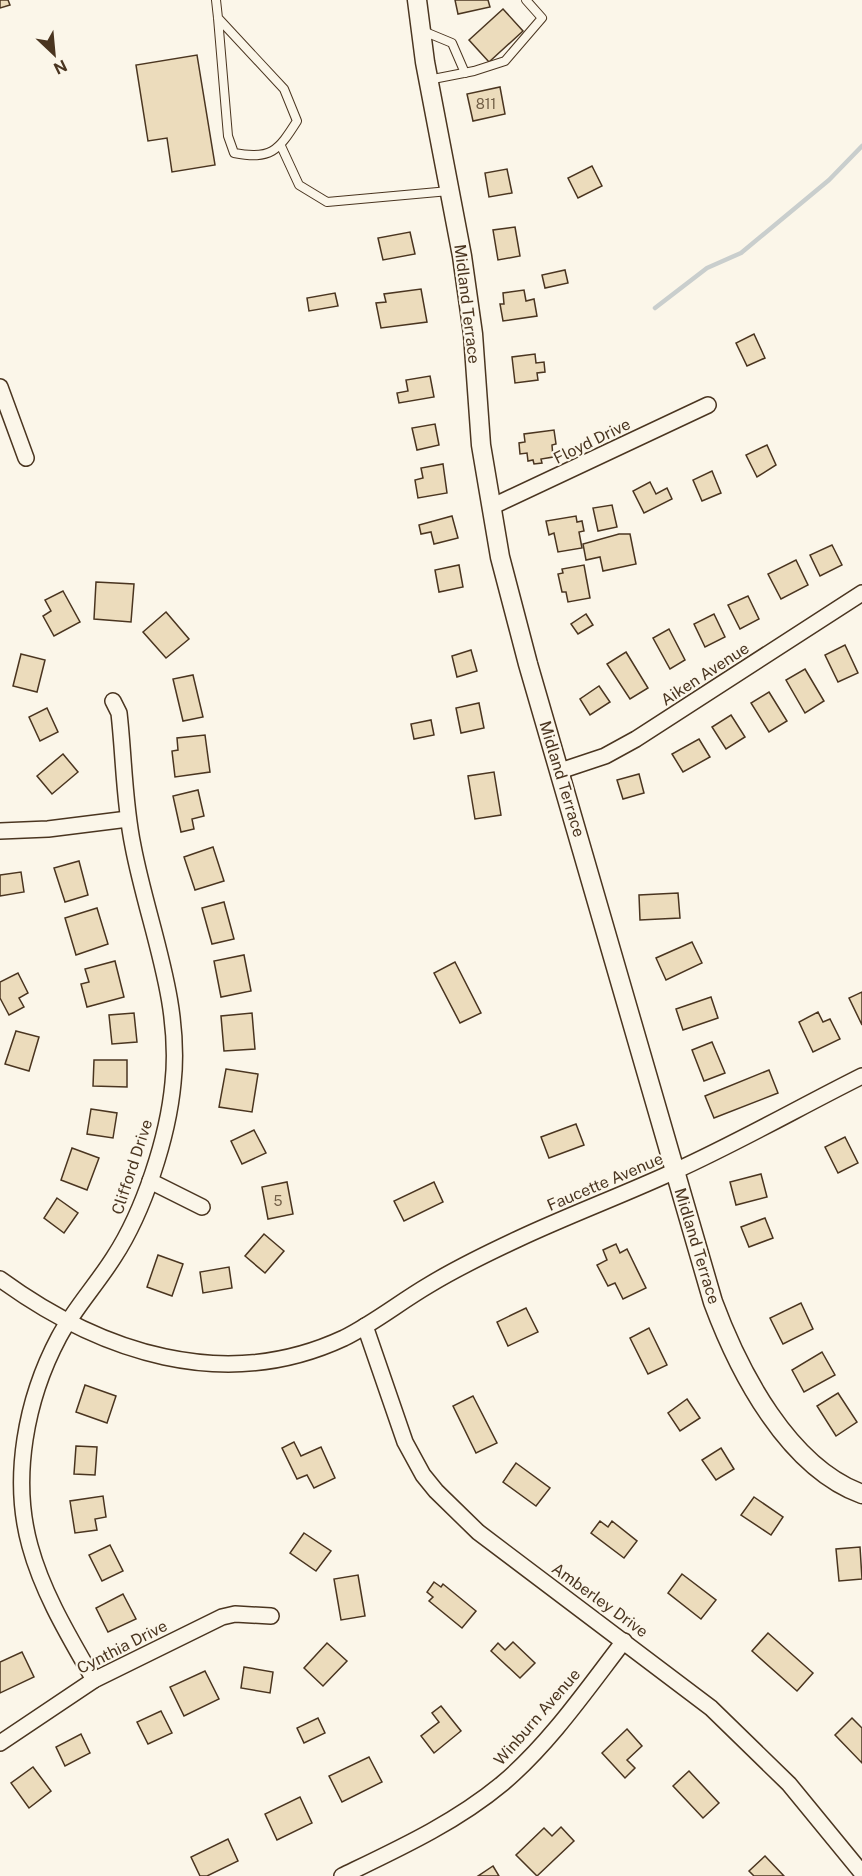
<svg xmlns="http://www.w3.org/2000/svg" width="862" height="1876" font-family="'Public Sans',sans-serif">
<style>
.lines{fill:none;stroke-linecap:round;stroke-linejoin:round}
.stream{stroke:#c9cecd;stroke-width:4.5}
.building{fill:#ecdcbc;stroke:#4a3520;stroke-width:1.5}
.service-casing{stroke:#4a3520;stroke-width:10}
.minor-casing{stroke:#4a3520;stroke-width:18}
.tertiary-casing{stroke:#4a3520;stroke-width:21}
.service{stroke:#fbf6e9;stroke-width:8}
.minor{stroke:#fbf6e9;stroke-width:15}
.tertiary{stroke:#fbf6e9;stroke-width:18}
.labels{text-anchor:middle;dominant-baseline:central;stroke-width:4.5;stroke-linejoin:round;paint-order:stroke}
.number-label{font-size:14px;fill:#725f47}
.street-label{font-size:16px;fill:#4a3520;stroke:#fbf6e9}
</style>
<rect width="100%" height="100%" fill="#fbf6e9"/>
<g class="lines">
<!-- stream -->
<polyline class="stream" points="655,308 707,268 741,253 829,180 862,146"/>
</g>
<!-- building -->
<g class="building">
<polygon points="0,0 8,0 10,5 0,8"/>
<polygon points="455,0 488,0 490,7 458,14"/>
<polygon points="503,9 523,31 489,62 469,40"/>
<polygon points="197,55 215,165 172,172 167,138 148,141 136,65"/>
<polygon points="500,87 505,114 473,121 467,94"/>
<polygon points="592,166 602,186 578,198 568,178"/>
<polygon points="507,169 512,193 489,197 485,173"/>
<polygon points="515,227 520,256 498,260 493,230"/>
<polygon points="410,232 415,254 383,260 378,238"/>
<polygon points="565,270 568,283 545,288 542,275"/>
<polygon points="421,289 427,322 381,328 376,303 386,302 384,294"/>
<polygon points="524,290 526,301 534,299 537,316 503,321 500,304 504,304 503,293"/>
<polygon points="335,293 338,306 309,311 307,298"/>
<polygon points="754,334 765,358 747,366 736,343"/>
<polygon points="535,354 536,363 544,362 545,372 537,373 538,380 515,383 512,357"/>
<polygon points="430,376 434,397 399,403 397,393 408,391 406,380"/>
<polygon points="435,424 439,445 417,450 412,428"/>
<polygon points="554,430 556,444 552,445 553,457 541,459 542,463 534,464 533,460 528,461 527,453 520,454 519,443 525,442 524,434"/>
<polygon points="767,445 776,465 757,477 746,455"/>
<polygon points="443,464 447,493 418,498 415,480 423,478 421,468"/>
<polygon points="712,471 721,493 702,501 693,480"/>
<polygon points="650,482 656,494 667,488 672,499 644,513 633,491"/>
<polygon points="612,505 617,527 598,531 593,508"/>
<polygon points="452,516 458,538 434,544 431,532 421,534 419,525"/>
<polygon points="576,516 577,522 582,521 584,531 579,532 582,548 558,552 554,533 549,535 546,521"/>
<polygon points="619,534 630,534 636,564 603,571 600,557 586,560 583,544"/>
<polygon points="832,545 842,565 820,576 810,555"/>
<polygon points="796,560 808,585 781,599 768,574"/>
<polygon points="459,565 463,587 439,592 435,570"/>
<polygon points="584,565 590,598 568,602 566,592 562,592 558,574 563,573 562,569"/>
<polygon points="96,582 134,584 131,622 94,619"/>
<polygon points="63,591 80,622 54,636 43,616 51,611 45,600"/>
<polygon points="748,596 759,619 740,629 728,605"/>
<polygon points="166,612 189,639 166,658 143,632"/>
<polygon points="586,614 593,625 578,634 571,624"/>
<polygon points="714,614 725,637 705,647 694,624"/>
<polygon points="669,629 685,660 670,669 653,638"/>
<polygon points="845,645 858,673 838,682 825,655"/>
<polygon points="471,650 477,671 457,677 452,656"/>
<polygon points="626,652 648,688 630,699 607,664"/>
<polygon points="21,654 45,660 37,692 13,686"/>
<polygon points="805,669 824,701 805,713 786,680"/>
<polygon points="193,675 203,717 183,721 173,679"/>
<polygon points="599,686 610,702 590,715 580,699"/>
<polygon points="769,692 787,721 769,732 751,703"/>
<polygon points="479,703 484,728 461,733 456,708"/>
<polygon points="47,708 58,732 40,741 29,717"/>
<polygon points="731,715 745,737 726,749 712,727"/>
<polygon points="431,720 434,735 414,739 411,724"/>
<polygon points="205,735 210,772 175,777 172,751 178,750 177,738"/>
<polygon points="699,739 710,757 683,772 672,754"/>
<polygon points="63,754 78,772 52,794 37,776"/>
<polygon points="494,772 501,815 475,819 468,776"/>
<polygon points="639,774 644,793 623,799 617,780"/>
<polygon points="198,790 204,816 192,819 194,829 181,832 173,796"/>
<polygon points="213,847 224,881 195,890 184,857"/>
<polygon points="79,861 88,895 65,902 54,868"/>
<polygon points="21,872 24,892 0,896 0,875"/>
<polygon points="678,893 680,918 640,920 639,895"/>
<polygon points="224,902 234,939 212,944 202,908"/>
<polygon points="97,908 108,944 76,955 65,918"/>
<polygon points="692,942 702,963 666,980 656,958"/>
<polygon points="244,955 251,991 221,997 214,961"/>
<polygon points="115,961 124,997 87,1007 81,984 89,982 85,969"/>
<polygon points="455,962 481,1013 460,1023 434,973"/>
<polygon points="18,973 28,993 19,998 24,1007 9,1015 0,998 0,982"/>
<polygon points="862,992 862,1025 849,998"/>
<polygon points="711,997 718,1018 683,1030 676,1009"/>
<polygon points="818,1012 823,1022 830,1019 840,1039 813,1052 799,1022"/>
<polygon points="134,1013 137,1042 112,1044 109,1015"/>
<polygon points="252,1013 255,1049 224,1051 221,1016"/>
<polygon points="16,1031 39,1037 29,1071 5,1064"/>
<polygon points="712,1042 725,1073 704,1081 692,1050"/>
<polygon points="94,1060 127,1060 127,1087 93,1086"/>
<polygon points="226,1069 258,1074 252,1112 219,1107"/>
<polygon points="769,1070 778,1093 714,1118 705,1096"/>
<polygon points="91,1109 117,1113 113,1138 87,1134"/>
<polygon points="576,1124 584,1145 549,1158 541,1137"/>
<polygon points="254,1130 266,1153 242,1164 231,1141"/>
<polygon points="845,1137 858,1163 838,1173 825,1147"/>
<polygon points="72,1148 99,1158 87,1190 61,1180"/>
<polygon points="761,1174 767,1197 736,1205 730,1182"/>
<polygon points="287,1182 293,1214 268,1219 262,1187"/>
<polygon points="434,1182 443,1202 404,1221 394,1201"/>
<polygon points="57,1198 78,1213 64,1233 44,1218"/>
<polygon points="765,1218 773,1238 749,1247 741,1227"/>
<polygon points="264,1234 284,1251 265,1273 245,1256"/>
<polygon points="616,1244 620,1253 627,1249 646,1288 623,1299 615,1283 608,1286 597,1265 607,1260 603,1250"/>
<polygon points="158,1255 183,1264 172,1296 147,1287"/>
<polygon points="229,1267 232,1288 203,1293 200,1272"/>
<polygon points="801,1303 813,1329 783,1344 770,1318"/>
<polygon points="526,1308 538,1332 508,1346 497,1322"/>
<polygon points="649,1328 667,1365 648,1374 630,1338"/>
<polygon points="822,1352 835,1375 804,1392 792,1370"/>
<polygon points="85,1385 116,1396 107,1423 76,1412"/>
<polygon points="838,1393 857,1422 836,1436 817,1406"/>
<polygon points="473,1396 497,1443 476,1453 453,1406"/>
<polygon points="687,1399 700,1418 680,1431 668,1413"/>
<polygon points="294,1442 301,1456 321,1447 335,1478 314,1488 307,1475 297,1479 282,1448"/>
<polygon points="76,1446 97,1447 95,1475 74,1474"/>
<polygon points="721,1448 734,1469 716,1480 702,1460"/>
<polygon points="516,1463 550,1488 536,1506 503,1482"/>
<polygon points="103,1496 106,1517 95,1519 97,1530 75,1533 70,1501"/>
<polygon points="754,1497 783,1517 771,1535 741,1515"/>
<polygon points="600,1521 608,1527 612,1521 637,1541 624,1558 591,1533"/>
<polygon points="304,1533 331,1551 316,1571 290,1553"/>
<polygon points="110,1545 123,1571 102,1581 89,1555"/>
<polygon points="860,1547 862,1579 839,1581 836,1549"/>
<polygon points="682,1574 716,1600 701,1619 668,1593"/>
<polygon points="358,1575 365,1616 341,1620 334,1579"/>
<polygon points="434,1582 441,1587 443,1584 476,1611 462,1628 429,1601 433,1597 427,1592"/>
<polygon points="123,1594 136,1619 108,1632 96,1608"/>
<polygon points="768,1633 813,1673 797,1691 752,1651"/>
<polygon points="513,1642 535,1663 520,1678 491,1651 498,1643 505,1650"/>
<polygon points="327,1643 347,1661 323,1686 304,1668"/>
<polygon points="22,1652 34,1677 0,1693 0,1662"/>
<polygon points="244,1667 273,1672 270,1693 241,1688"/>
<polygon points="205,1671 219,1699 184,1716 170,1687"/>
<polygon points="441,1706 461,1731 434,1753 421,1736 439,1722 432,1713"/>
<polygon points="161,1711 172,1733 148,1744 137,1722"/>
<polygon points="318,1718 325,1733 304,1743 297,1728"/>
<polygon points="852,1718 862,1728 862,1763 835,1735"/>
<polygon points="627,1729 642,1746 627,1760 635,1768 625,1778 602,1753"/>
<polygon points="81,1734 90,1753 65,1766 56,1747"/>
<polygon points="369,1757 382,1782 342,1802 329,1776"/>
<polygon points="33,1767 51,1791 29,1808 11,1783"/>
<polygon points="689,1771 719,1803 703,1818 673,1786"/>
<polygon points="300,1797 312,1823 277,1840 265,1814"/>
<polygon points="561,1827 574,1841 537,1876 516,1855 544,1828 552,1836"/>
<polygon points="228,1839 238,1861 207,1876 200,1876 191,1857"/>
<polygon points="765,1856 784,1876 754,1876 749,1871"/>
<polygon points="493,1866 499,1876 478,1876"/>
</g>
<g class="lines">
<!-- service casing -->
<g class="service-casing">
<g id="service">
<path d="M216,0L218,18L228,136L234,153C271,160 278,151 297,121L284,89L218,18"/>
<polyline points="423,31 452,43 465,73"/>
<polyline points="428,80 474,71 505,61 542,18 526,0"/>
<polyline points="281,146 299,185 327,202 449,191"/>
</g>
</g>
<!-- minor casing -->
<g class="minor-casing">
<g id="minor">
<polyline points="0,387 26,458"/>
<polyline points="491,507 708,405"/>
<polyline points="560,771 605,756 636,739 862,593"/>
<polyline points="0,831 48,829 128,819"/>
<polyline points="150,1181 202,1207"/>
<path d="M0,1279C100,1352 224,1394 344,1338C374,1323 400,1302 429,1285C457,1268 488,1253 518,1239C569,1215 623,1195 675,1171C739,1142 800,1107 862,1076"/>
<polyline points="365,1326 405,1442 423,1475 436,1491 478,1532 711,1708 789,1784 862,1873"/>
<path d="M94,1680C70,1638 43,1594 30,1546C11,1478 26,1399 59,1337C74,1309 97,1284 114,1257C144,1211 168,1137 173,1083C182,1001 148,925 133,846C124,803 124,757 119,713L113,701"/>
<polyline points="0,1743 94,1680 222,1617 235,1614 271,1616"/>
<path d="M342,1876C398,1849 455,1823 503,1783C550,1743 587,1689 624,1641"/>
</g>
</g>
<!-- tertiary casing -->
<g class="tertiary-casing">
<path id="tertiary" d="M417,0L425,62L462,256L473,334L481,445L500,557L528,664L713,1302C739,1372 788,1467 862,1494"/>
</g>
<!-- service -->
<use href="#service" class="service"/>
<!-- minor -->
<use href="#minor" class="minor"/>
<!-- tertiary -->
<use href="#tertiary" class="tertiary"/>
</g>
<g class="labels">
<!-- number labels -->
<g class="number-label">
<text x="486" y="104">811</text>
<text x="278" y="1201">5</text>
</g>
<!-- street labels -->
<g class="street-label">
<text transform="translate(467 304) rotate(83)">Midland Terrace</text>
<text transform="translate(592 441) rotate(-26)">Floyd Drive</text>
<text transform="translate(705 674) rotate(-33)">Aiken Avenue</text>
<text transform="translate(562 779) rotate(73)">Midland Terrace</text>
<text transform="translate(132 1167) rotate(-72)">Clifford Drive</text>
<text transform="translate(605 1182) rotate(-23)">Faucette Avenue</text>
<text transform="translate(697 1246) rotate(73)">Midland Terrace</text>
<text transform="translate(600 1600) rotate(36)">Amberley Drive</text>
<text transform="translate(122 1647) rotate(-27)">Cynthia Drive</text>
<text transform="translate(537 1717) rotate(-49)">Winburn Avenue</text>
</g>
</g>
<!-- north arrow -->
<g transform="translate(54 54) rotate(154)" stroke="#fbf6e9" stroke-width="4.5" paint-order="stroke">
<path d="M0-4.5L10 22L0 15L-10 22Z" fill="#4a3520"/>
<text y="-9" font-size="16" font-weight="bold" text-anchor="middle" fill="#4a3520">N</text>
</g>
</svg>
